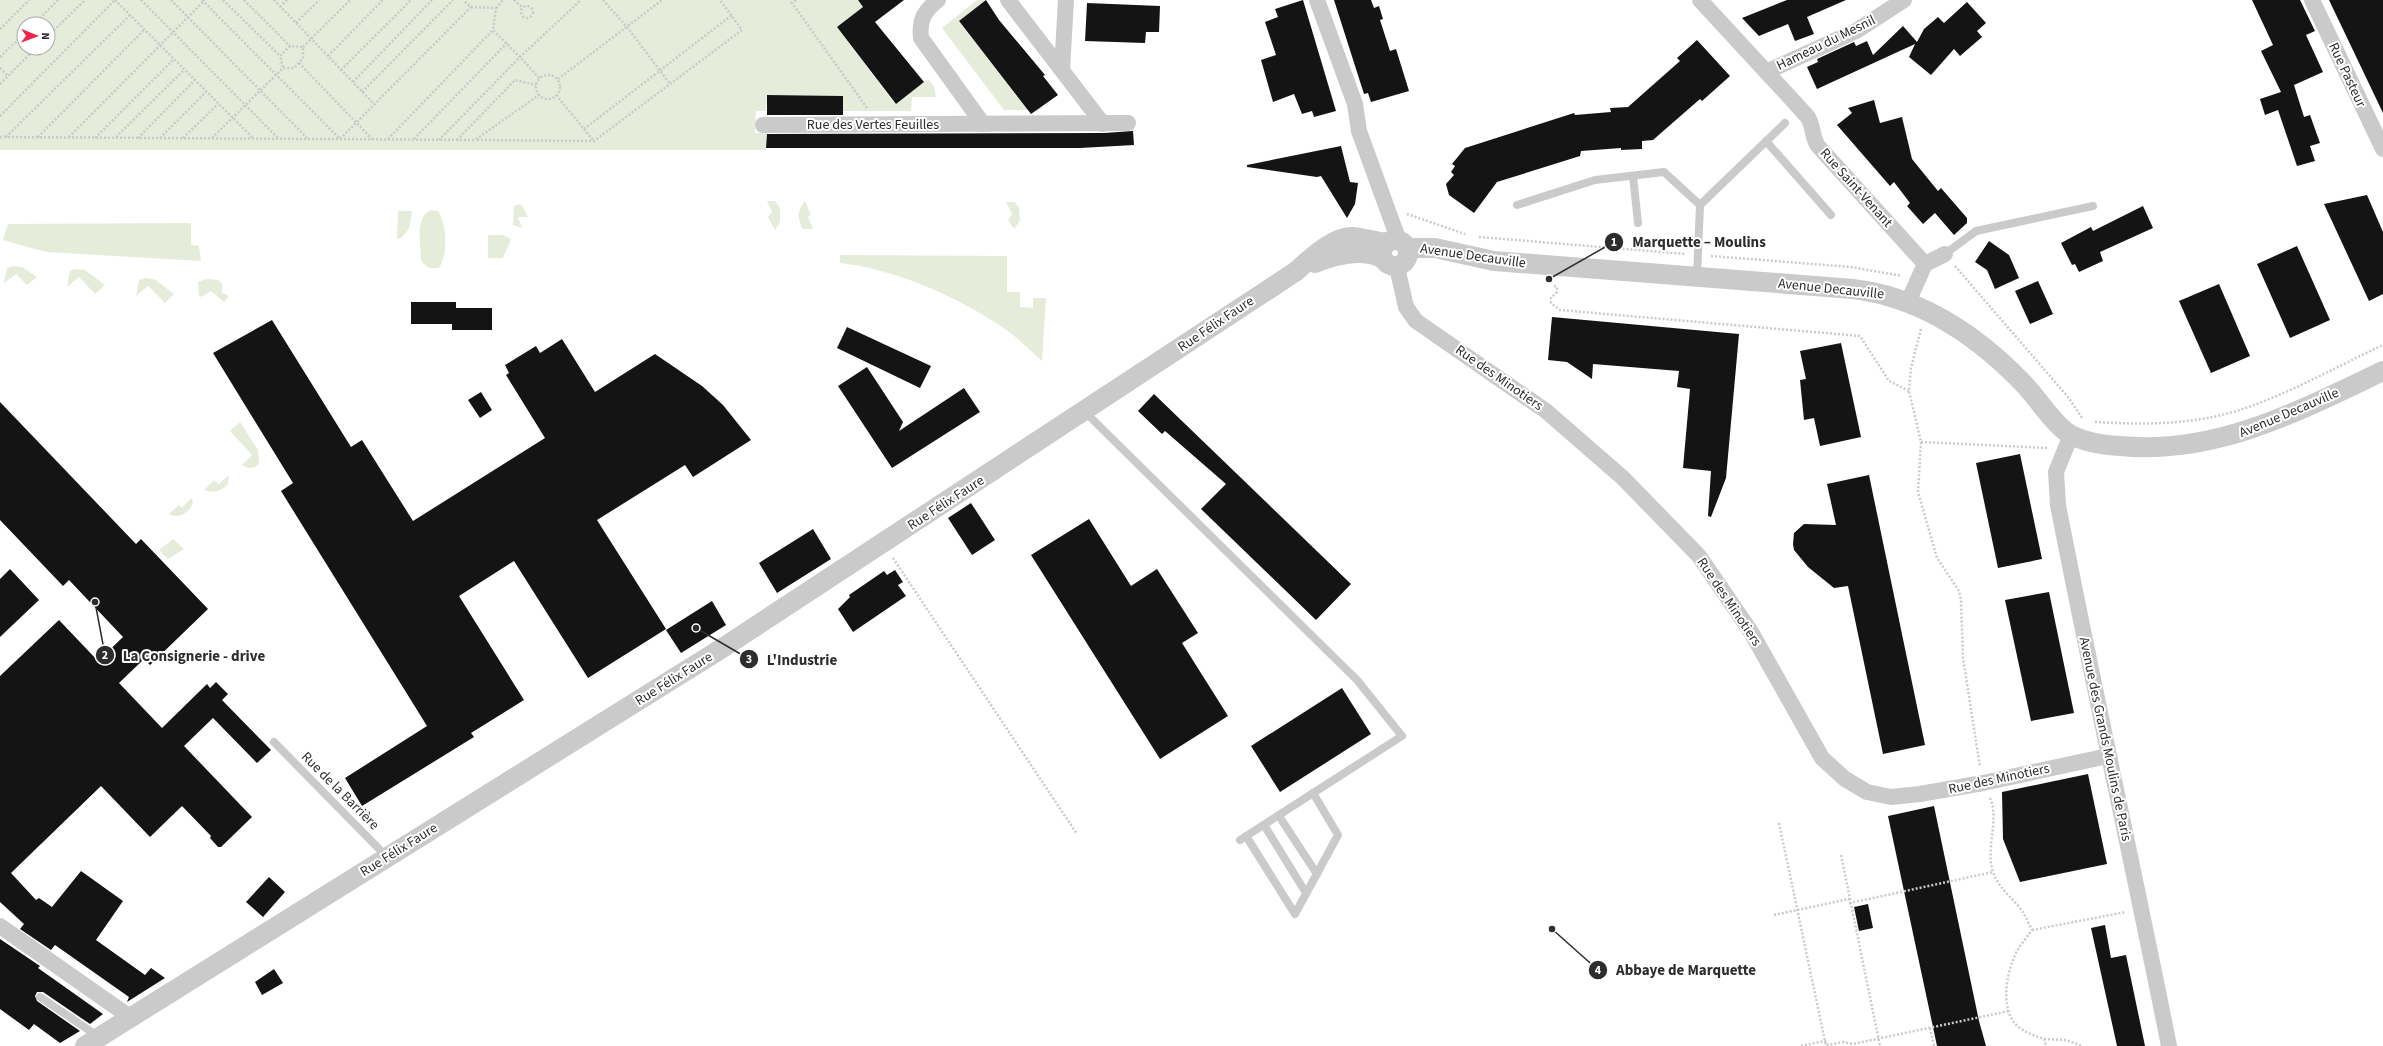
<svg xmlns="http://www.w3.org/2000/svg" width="2383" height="1046" font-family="'Source Sans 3',sans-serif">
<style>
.green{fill:#e5ecda;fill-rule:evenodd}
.building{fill:#141414}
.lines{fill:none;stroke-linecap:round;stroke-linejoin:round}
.path{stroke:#cacaca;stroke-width:2.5;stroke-dasharray:2 2;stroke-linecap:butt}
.service{stroke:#cacaca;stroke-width:8}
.minor{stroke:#cacaca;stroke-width:16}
.tertiary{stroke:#cacaca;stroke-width:20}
.labels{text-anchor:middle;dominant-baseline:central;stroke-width:4;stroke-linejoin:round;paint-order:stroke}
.street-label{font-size:14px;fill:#2d2d2d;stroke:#fff}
.leader{fill:none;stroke:#2d2d2d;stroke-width:1.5}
.callout-dot{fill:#2d2d2d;stroke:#fff;stroke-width:1.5}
.mark-label{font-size:12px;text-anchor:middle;font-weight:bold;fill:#fff}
.callout-label{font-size:15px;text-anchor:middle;font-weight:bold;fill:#2d2d2d;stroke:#fff;stroke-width:4;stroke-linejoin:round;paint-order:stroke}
</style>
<rect width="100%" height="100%" fill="#fff"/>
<!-- green -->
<g class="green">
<path d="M0,0H858L863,7L838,27L836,26L895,104L928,79L934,86L936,97H912L911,111H843V96L767,95L766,111H756L755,133H767L766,150H0ZM24,24H48V48H24Z"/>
<polygon points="977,0 986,0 957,23 959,22 1016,95 1015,97 1017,96 1025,107 1043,107 1039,110 1004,110 942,28"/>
<polygon points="767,201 775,201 780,208 780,222 775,230 768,217 772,212"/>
<path d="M805,201L811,215L808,217L813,229H803C797,219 797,210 805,201Z"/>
<polygon points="1006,202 1015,202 1019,208 1020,221 1014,229 1008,220 1012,214"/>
<polygon points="521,204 528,217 518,217 522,228 513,225 514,206"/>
<path d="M432,210L438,211C447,225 448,254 439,268C430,269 426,268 421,260C421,245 414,215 432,210Z"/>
<polygon points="398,211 412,211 409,229 401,238 397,239"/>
<polygon points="191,223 191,245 199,246 201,261 46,252 3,240 8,224"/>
<polygon points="488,235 503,235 511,239 503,258 488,258"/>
<path d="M840,255L1007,256V292H1020V307L1033,308V298H1046L1042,361C1031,351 1020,340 1008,331C962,299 897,269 840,263Z"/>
<polygon points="13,266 22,267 37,277 27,285 16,274 4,283 7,268"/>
<polygon points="75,269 85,270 105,285 95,294 79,277 67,287 70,271"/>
<polygon points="145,278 154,279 174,294 165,303 148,286 136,296 139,280"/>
<polygon points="207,279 218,280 222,284 222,293 229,296 224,302 211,291 201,297 199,295 198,282"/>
<path d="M240,422L258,450L259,464C253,469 249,469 242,465L252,455L230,431Z"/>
<path d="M229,475L228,484C220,492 215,493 204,490L214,480L219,484Z"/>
<path d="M191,498L193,502C190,512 179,520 169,514L179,505L182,508Z"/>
<polygon points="173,539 184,549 168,559 159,550"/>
</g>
<!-- building -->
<g class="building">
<polygon points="858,0 904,0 875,22 924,82 896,104 837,27 863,7"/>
<polygon points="986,0 999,20 1045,75 1043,76 1058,95 1031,114 959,21"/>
<polygon points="1303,0 1336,111 1314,117 1312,111 1302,114 1294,94 1273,102 1261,60 1276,55 1265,22 1278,17 1275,9"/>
<polygon points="1334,0 1371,0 1374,8 1379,6 1383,19 1380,20 1390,51 1396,49 1409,91 1371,102 1368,93 1364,94"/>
<polygon points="1787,0 1846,0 1807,17 1814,34 1795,41 1788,24 1759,36 1742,18"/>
<polygon points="2252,0 2300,0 2315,31 2306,35 2323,72 2294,85 2304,117 2310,115 2320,143 2310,146 2315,161 2297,166 2278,110 2265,115 2260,99 2281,92 2261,51 2273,45"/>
<polygon points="2329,0 2383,0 2383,113"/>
<polygon points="1967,2 1986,23 1977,31 1982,37 1960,56 1954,49 1931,75 1909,57 1915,44 1817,89 1807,67 1818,62 1817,59 1854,42 1856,46 1867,41 1873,55 1903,26 1917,42 1924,29 1938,17 1944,23"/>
<polygon points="1087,3 1160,6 1159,32 1146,32 1145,43 1085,41"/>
<polygon points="1697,40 1730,76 1702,101 1700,99 1653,140 1642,141 1642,149 1621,150 1621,148 1581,151 1580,156 1497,182 1474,213 1449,195 1446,184 1454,175 1451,172 1455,166 1452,164 1465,148 1574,113 1575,115 1611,112 1610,108 1628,107 1680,61 1677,58"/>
<polygon points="767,95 843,96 843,115 767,115"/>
<polygon points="1874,100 1880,123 1902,117 1912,159 1938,191 1941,188 1967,218 1967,223 1954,235 1935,213 1923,224 1907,206 1910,203 1894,182 1890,186 1837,125 1852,113 1848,108"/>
<polygon points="1133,131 1134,145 1080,148 766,148 767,134 1104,133"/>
<polygon points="1341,146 1350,182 1358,183 1355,204 1347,218 1321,176 1317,177 1247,167 1247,165"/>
<polygon points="2367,195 2383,232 2383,294 2369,301 2324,204"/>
<polygon points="2143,206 2153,228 2100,252 2103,261 2079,272 2075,264 2072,265 2061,243 2091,227 2093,231"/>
<polygon points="1989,241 2009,255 2019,278 1995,289 1987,270 1975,262"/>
<polygon points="2297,246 2330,320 2290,338 2257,264"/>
<polygon points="2038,281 2053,314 2030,324 2015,291"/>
<polygon points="2219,284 2250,356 2211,373 2179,301"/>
<polygon points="411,302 456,302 456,308 492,308 492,330 452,330 452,324 411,324"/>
<polygon points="1552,317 1739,334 1726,478 1711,517 1708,516 1711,471 1683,468 1690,389 1677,387 1679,371 1593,364 1592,379 1567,362 1548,360"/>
<polygon points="272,320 351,447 362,440 413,521 545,438 506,375 509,373 505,365 536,346 540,353 562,339 595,392 655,354 702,386 723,405 751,440 693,477 685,465 597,520 666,629 588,678 514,561 459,596 524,700 471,733 474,737 362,806 345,778 427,726 281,491 293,483 213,353"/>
<polygon points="847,327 931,366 920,388 837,348"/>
<polygon points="1841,343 1861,437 1820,446 1814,418 1804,420 1800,380 1806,379 1800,351"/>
<polygon points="867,367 903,422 899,431 964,388 980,412 892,468 838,386"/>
<polygon points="481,392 492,410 480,418 468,400"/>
<polygon points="1154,394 1351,584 1316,620 1201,509 1226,484 1165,431 1162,434 1138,411"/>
<polygon points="0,402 136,544 141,539 208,609 150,665 144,659 119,683 162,728 207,684 210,688 216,682 228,694 222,700 271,750 257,763 213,718 184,746 252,817 221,847 218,847 210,838 211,836 182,806 150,837 101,786 11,873 36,900 39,898 52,907 81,871 123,901 96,940 145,975 151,968 165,978 127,1002 129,997 55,945 51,950 20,929 24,924 0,902 0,676 59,620 98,661 123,637 69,580 63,586 0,520"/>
<polygon points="2020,454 2042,559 1998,568 1976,463"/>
<polygon points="1869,475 1925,745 1883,754 1848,586 1834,588 1808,567 1794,550 1793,544 1794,533 1804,524 1836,525 1827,484"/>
<polygon points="971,503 995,540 972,555 948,518"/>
<polygon points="1089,519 1131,586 1157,569 1198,633 1182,643 1228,716 1160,759 1031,555"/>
<polygon points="813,529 831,559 777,593 759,563"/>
<polygon points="10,569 39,600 0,637 0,579"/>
<polygon points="895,570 903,582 898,585 906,596 853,632 838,609 850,597 849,595 884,571 887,575"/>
<polygon points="2049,592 2074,713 2031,721 2005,600"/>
<polygon points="712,601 726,625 681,653 666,630"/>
<polygon points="1342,688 1371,734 1280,792 1251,746"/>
<polygon points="2088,774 2107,864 2020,882 2003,839 2002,792"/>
<polygon points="1934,806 1979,1021 1986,1046 1937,1046 1888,816"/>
<polygon points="269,877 285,892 263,917 246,902"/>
<polygon points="1868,904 1873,928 1859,931 1854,907"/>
<polygon points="2105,925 2111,958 2126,955 2145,1046 2117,1046 2091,928"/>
<polygon points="0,939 40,966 38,968 103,1014 90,1024 43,992 37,992 35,996 37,1001 80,1031 60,1043 34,1024 29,1030 0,1009"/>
<polygon points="274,969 283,983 262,995 255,982"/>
</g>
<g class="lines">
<!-- path -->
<g class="path">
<polyline points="115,0 253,138"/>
<polyline points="141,0 279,139"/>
<polyline points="171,0 308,139"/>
<polyline points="202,0 340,139 471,7 463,0"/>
<polyline points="223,0 280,56"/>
<polyline points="244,0 290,46"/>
<polyline points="274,0 374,104"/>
<polyline points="514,0 522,7"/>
<polyline points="603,0 627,27 670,84"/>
<polyline points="796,0 792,3 867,108"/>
<circle cx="527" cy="12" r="6"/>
<polyline points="280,7 287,0"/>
<polyline points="471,7 496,8 493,30"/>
<polyline points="496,8 503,0"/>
<polyline points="296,23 319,0"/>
<polyline points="34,24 58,0"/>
<polyline points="0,29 29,0"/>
<polyline points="48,36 85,0"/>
<polyline points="303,47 350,0"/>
<polyline points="328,56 383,0"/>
<polyline points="0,57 24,34"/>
<polyline points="299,63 372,139"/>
<polyline points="0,68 8,76"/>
<polyline points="341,70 411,0"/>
<circle cx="548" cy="87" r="12"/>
<polyline points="539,78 520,57 581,0"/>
<polyline points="558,79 662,0"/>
<polyline points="353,82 432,0"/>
<polyline points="0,84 36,48"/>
<polyline points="362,92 453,0"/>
<polyline points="556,95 593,140"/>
<polyline points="0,116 115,0"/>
<polyline points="584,129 732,15"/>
<polyline points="0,137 475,140 539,95"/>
<polyline points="6,137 130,15"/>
<polyline points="38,137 144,30"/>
<polyline points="69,137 205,0"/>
<polyline points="116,137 184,70"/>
<polyline points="95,138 174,59"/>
<polyline points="138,138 195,80"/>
<polyline points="160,138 206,92"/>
<polyline points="183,138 218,104"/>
<polyline points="212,138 283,68 294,68 303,58 303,47 290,46 280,56 283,68"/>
<polyline points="388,139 493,30 520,57 439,140"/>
<polyline points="414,139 507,43"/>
<polyline points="457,140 515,80 536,85"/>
<polyline points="477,140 594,141 742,30 720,0"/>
<polyline points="1407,214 1465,234"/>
<polyline points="1479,237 1686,254"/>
<polyline points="1711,256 1851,267 1902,276"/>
<polyline points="1955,266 2068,397 2083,419"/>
<polyline points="1554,286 1557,287 1557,292 1551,298 1551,303 1560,310 1860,336 1889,381 1909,391"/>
<polyline points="1921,329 1911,368 1909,391 1921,442 1918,492 1937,558 1959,591 1961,600 1963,658 1980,767"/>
<path d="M2095,422C2133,424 2169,425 2207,418C2263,409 2331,369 2383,345"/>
<polyline points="1921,442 2048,448"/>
<polyline points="893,558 1077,834"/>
<path d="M1990,798C2000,820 1985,848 1993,872C1998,888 2013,898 2022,911C2026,917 2029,924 2032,930C2027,937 2020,945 2016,953C2007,971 2001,1003 2013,1021C2020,1031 2033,1035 2044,1039L2046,1046"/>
<polyline points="1779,823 1826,1046"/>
<polyline points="1841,855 1880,1046"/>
<polyline points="1774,915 1849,899 1850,903 1993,872"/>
<polyline points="2032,930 2126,912"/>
<polyline points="1930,1028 1934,1046"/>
<polyline points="2044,1039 2066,1040 2082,1046"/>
<polyline points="1801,1046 1825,1041 1828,1045 1843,1042 1853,1044 2009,1011"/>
</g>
<!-- service -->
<g class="service">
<polyline points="1766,141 1831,215"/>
<polyline points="1633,176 1638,223"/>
<polyline points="1517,205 1595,180 1664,172 1700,205 1785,123"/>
<polyline points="1945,254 1976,231 2093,206"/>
<polyline points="1697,277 1700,205"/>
<polyline points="1084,411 1357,680 1402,736 1240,840"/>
<polyline points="274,742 387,857"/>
<polyline points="1279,816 1317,874"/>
<polyline points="1264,825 1306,893"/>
<polyline points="1246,836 1295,914 1338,835 1313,793"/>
<polyline points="40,997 99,1037"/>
</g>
<!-- minor -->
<g class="minor">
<path d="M938,0C924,11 919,20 921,38L983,124"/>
<polyline points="1008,0 1103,124"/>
<polyline points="1317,0 1355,104 1359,131 1399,241"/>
<path d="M1700,0L1807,116C1814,125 1811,136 1818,146L1925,264L1908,302"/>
<polyline points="2312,0 2383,149"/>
<polyline points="1062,70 1066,0"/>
<polyline points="1768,71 1856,31 1904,0"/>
<polyline points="763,125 1128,123"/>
<polyline points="1925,264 1945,254"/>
<polyline points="1397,267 1406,307 1416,321 1546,411 1623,478 1699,556 1751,632 1822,758 1845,779 1867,792 1891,797 1920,794 1983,783 2108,756"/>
<path d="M2071,435L2056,472L2058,505C2093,686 2133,865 2169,1046"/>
<polyline points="0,926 130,1017"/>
</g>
<!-- tertiary -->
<g class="tertiary">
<circle cx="1395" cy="253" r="13"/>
<path d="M1407,248H1435L1494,261L1853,289C1920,297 1975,334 2021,381C2037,397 2048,417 2065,431C2080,442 2102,445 2120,446C2216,455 2299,411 2383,371"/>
<path d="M1315,263C1334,255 1362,248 1382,258"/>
<path d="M85,1046L724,647L1295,272C1308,261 1334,235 1353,237C1364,238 1375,242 1387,243"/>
</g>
</g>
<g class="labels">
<!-- street labels -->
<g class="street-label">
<text transform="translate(1826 43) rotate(-26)">Hameau du Mesnil</text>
<text transform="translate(2347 75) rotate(65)">Rue Pasteur</text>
<text x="873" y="125">Rue des Vertes Feuilles</text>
<text transform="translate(1856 188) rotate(48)">Rue Saint-Venant</text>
<text transform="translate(1473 256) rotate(8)">Avenue Decauville</text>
<text transform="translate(1831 289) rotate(6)">Avenue Decauville</text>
<text transform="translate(1216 324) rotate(-34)">Rue Félix Faure</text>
<text transform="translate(1499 378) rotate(35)">Rue des Minotiers</text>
<text transform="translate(2289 413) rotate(-23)">Avenue Decauville</text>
<text transform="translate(946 503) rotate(-33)">Rue Félix Faure</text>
<text transform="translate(1729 602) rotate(56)">Rue des Minotiers</text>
<text transform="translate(674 679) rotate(-32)">Rue Félix Faure</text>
<text transform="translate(2105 739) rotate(78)">Avenue des Grands Moulins de Paris</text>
<text transform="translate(1999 779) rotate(-12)">Rue des Minotiers</text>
<text transform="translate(340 791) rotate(45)">Rue de la Barrière</text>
<text transform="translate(399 850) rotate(-32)">Rue Félix Faure</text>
</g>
</g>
<!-- callouts -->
<path class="leader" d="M1549 279L1614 242M95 602L105 655M696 628L749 659M1552 929L1598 970"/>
<g class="callout-dot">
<circle cx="1549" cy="279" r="4"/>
<circle cx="95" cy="602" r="4"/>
<circle cx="696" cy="628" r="4"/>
<circle cx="1552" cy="929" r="4"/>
<circle cx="1614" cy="242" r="10"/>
<circle cx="105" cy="655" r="10"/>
<circle cx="749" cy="659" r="10"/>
<circle cx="1598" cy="970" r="10"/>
</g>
<g class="mark-label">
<text x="1614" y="246">1</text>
<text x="105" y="659">2</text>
<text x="749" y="663">3</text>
<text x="1598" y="974">4</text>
</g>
<g class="callout-label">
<text x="1699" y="247">Marquette – Moulins</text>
<text x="194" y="661">La Consignerie - drive</text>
<text x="802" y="665">L'Industrie</text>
<text x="1686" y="975">Abbaye de Marquette</text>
</g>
<!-- north arrow -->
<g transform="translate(36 36) rotate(91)"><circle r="19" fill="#ffffff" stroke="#ababab"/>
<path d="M0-3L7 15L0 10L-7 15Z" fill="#ed2649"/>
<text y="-6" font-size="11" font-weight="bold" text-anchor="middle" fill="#2d2d2d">N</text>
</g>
</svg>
